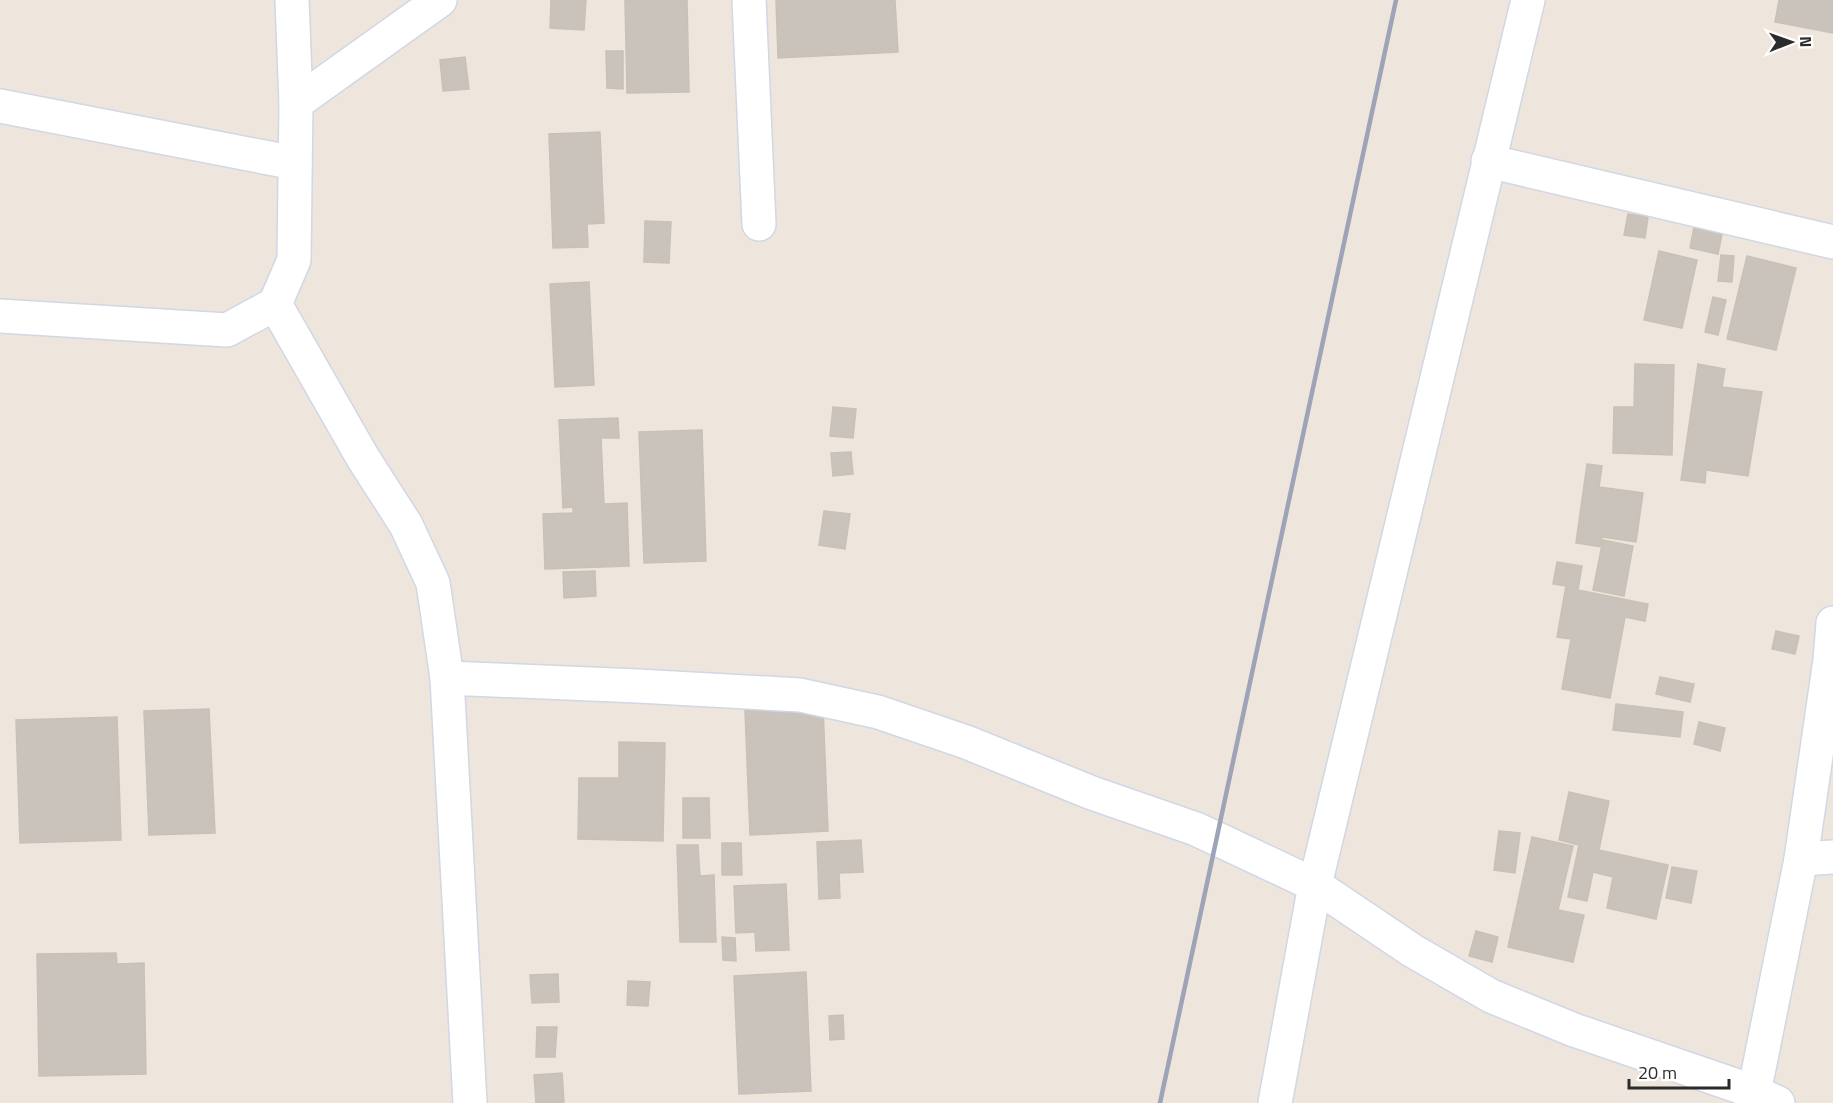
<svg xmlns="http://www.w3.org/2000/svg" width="1833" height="1103" font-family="'Titillium Web',sans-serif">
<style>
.building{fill:#c9c3bb;stroke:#cac1b5;stroke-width:1.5}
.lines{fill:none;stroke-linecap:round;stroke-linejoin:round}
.minor-casing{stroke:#d1d7e5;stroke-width:36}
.minor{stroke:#fff;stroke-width:33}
.rail{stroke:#9ea4b7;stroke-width:4.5}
</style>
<rect width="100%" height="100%" fill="#eee5dc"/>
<!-- building -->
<g class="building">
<polygon points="551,0 586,0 584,30 550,28"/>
<polygon points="625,0 687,0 689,92 627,93"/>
<polygon points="776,0 895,0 898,52 778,58"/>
<polygon points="1779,0 1833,0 1833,33 1775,22"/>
<polygon points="606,51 623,51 623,89 607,88"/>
<polygon points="465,57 469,89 443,91 440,60"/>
<polygon points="600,132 604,223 587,224 588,247 553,248 549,134"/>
<polygon points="1628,214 1648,217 1645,238 1624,235"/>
<polygon points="645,221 671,222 669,263 644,262"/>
<polygon points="1694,227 1722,234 1718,254 1690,248"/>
<polygon points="1659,251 1697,260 1682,328 1644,320"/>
<polygon points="1721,255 1734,256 1732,282 1718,281"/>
<polygon points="1747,256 1796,268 1776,350 1727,339"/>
<polygon points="589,282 594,385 555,387 550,284"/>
<polygon points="1713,297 1726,300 1718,335 1705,332"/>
<polygon points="1635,364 1674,365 1672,455 1613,453 1614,407 1634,407"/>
<polygon points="1698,364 1725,369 1722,387 1762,392 1748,476 1706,470 1705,483 1681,480"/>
<polygon points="833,407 856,409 853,438 830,436"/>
<polygon points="618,418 619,438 601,438 604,504 627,503 629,566 545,569 543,514 573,513 573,507 563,508 559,420"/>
<polygon points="702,430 706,561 644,563 639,432"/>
<polygon points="851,452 853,474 833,476 831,453"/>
<polygon points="1587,464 1602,466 1599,487 1643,493 1636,542 1602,537 1601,547 1576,543"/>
<polygon points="824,511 850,514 845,549 819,545"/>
<polygon points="1603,540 1633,546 1624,596 1593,590"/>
<polygon points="1557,562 1582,566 1578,590 1648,604 1645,621 1625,617 1610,698 1562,689 1571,639 1557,637 1566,586 1553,584"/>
<polygon points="595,571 596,596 564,598 563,572"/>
<polygon points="1776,631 1799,636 1795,654 1772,649"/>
<polygon points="1660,677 1694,684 1690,702 1656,694"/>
<polygon points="1616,704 1683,712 1680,737 1613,730"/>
<polygon points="823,706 828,831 750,835 745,710"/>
<polygon points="209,709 215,833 149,835 144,711"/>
<polygon points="117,717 121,840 20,843 16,720"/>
<polygon points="1699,722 1725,728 1720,751 1694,744"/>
<polygon points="619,742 665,743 663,841 578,839 579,778 619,778"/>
<polygon points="1569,792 1609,801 1599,850 1668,865 1656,919 1607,908 1613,877 1593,872 1587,901 1568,897 1579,845 1559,840"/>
<polygon points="683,798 709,798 710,838 683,838"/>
<polygon points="1499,831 1520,833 1515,873 1494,870"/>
<polygon points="1532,837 1573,846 1558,910 1584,915 1573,962 1508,947"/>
<polygon points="861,840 863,872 839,873 840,898 819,899 817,842"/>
<polygon points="722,843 741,843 742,875 722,875"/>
<polygon points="677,845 698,845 700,876 714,875 716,942 680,942"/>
<polygon points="1672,867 1697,871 1691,903 1666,898"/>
<polygon points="786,884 789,950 756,951 755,932 736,933 734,886"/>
<polygon points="1476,931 1498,937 1492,962 1469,956"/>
<polygon points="722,937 735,938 736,961 723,960"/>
<polygon points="116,953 117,964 144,963 146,1074 39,1076 37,954"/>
<polygon points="806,972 811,1091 739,1094 734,976"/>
<polygon points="558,974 559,1002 532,1003 530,975"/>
<polygon points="628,981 650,982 648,1006 627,1005"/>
<polygon points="843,1015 844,1039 830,1040 829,1016"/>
<polygon points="537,1027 557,1027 555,1057 536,1057"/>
<polygon points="562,1073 564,1102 536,1103 534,1075"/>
</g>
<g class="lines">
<!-- minor casing -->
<g class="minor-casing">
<g id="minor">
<polyline points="749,0 759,224"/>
<polyline points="296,103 440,0"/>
<polyline points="0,106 295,163"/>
<polyline points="1488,161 1833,242"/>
<polyline points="275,304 363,458 406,525 433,583 447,678 470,1103"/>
<polyline points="0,316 227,330 275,304 294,260 296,103 292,0"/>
<polyline points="447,678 638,686 800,695 878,712 966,742 1092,793 1196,829 1315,885 1413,951 1491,996 1574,1030 1755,1092 1778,1103"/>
<polyline points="1801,859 1833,857"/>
<polyline points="1275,1103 1315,885 1528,0"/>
<polyline points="1752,1103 1801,859 1830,660 1833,623"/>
</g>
</g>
<!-- minor -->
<use href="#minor" class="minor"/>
<!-- rail -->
<polyline class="rail" points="1160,1103 1396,0"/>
</g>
<!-- north arrow -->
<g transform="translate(1791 42) rotate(89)" stroke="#ffffff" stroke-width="4.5" paint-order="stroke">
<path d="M0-4.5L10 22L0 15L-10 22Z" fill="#2b2b2b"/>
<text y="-9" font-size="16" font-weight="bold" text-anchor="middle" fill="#2b2b2b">N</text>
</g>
<!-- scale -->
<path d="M1629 1079v9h100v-9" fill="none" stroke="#2b2b2b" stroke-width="3"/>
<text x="1638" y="1079" font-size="18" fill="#2b2b2b" stroke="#ffffff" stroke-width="4.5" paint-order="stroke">20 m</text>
</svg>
